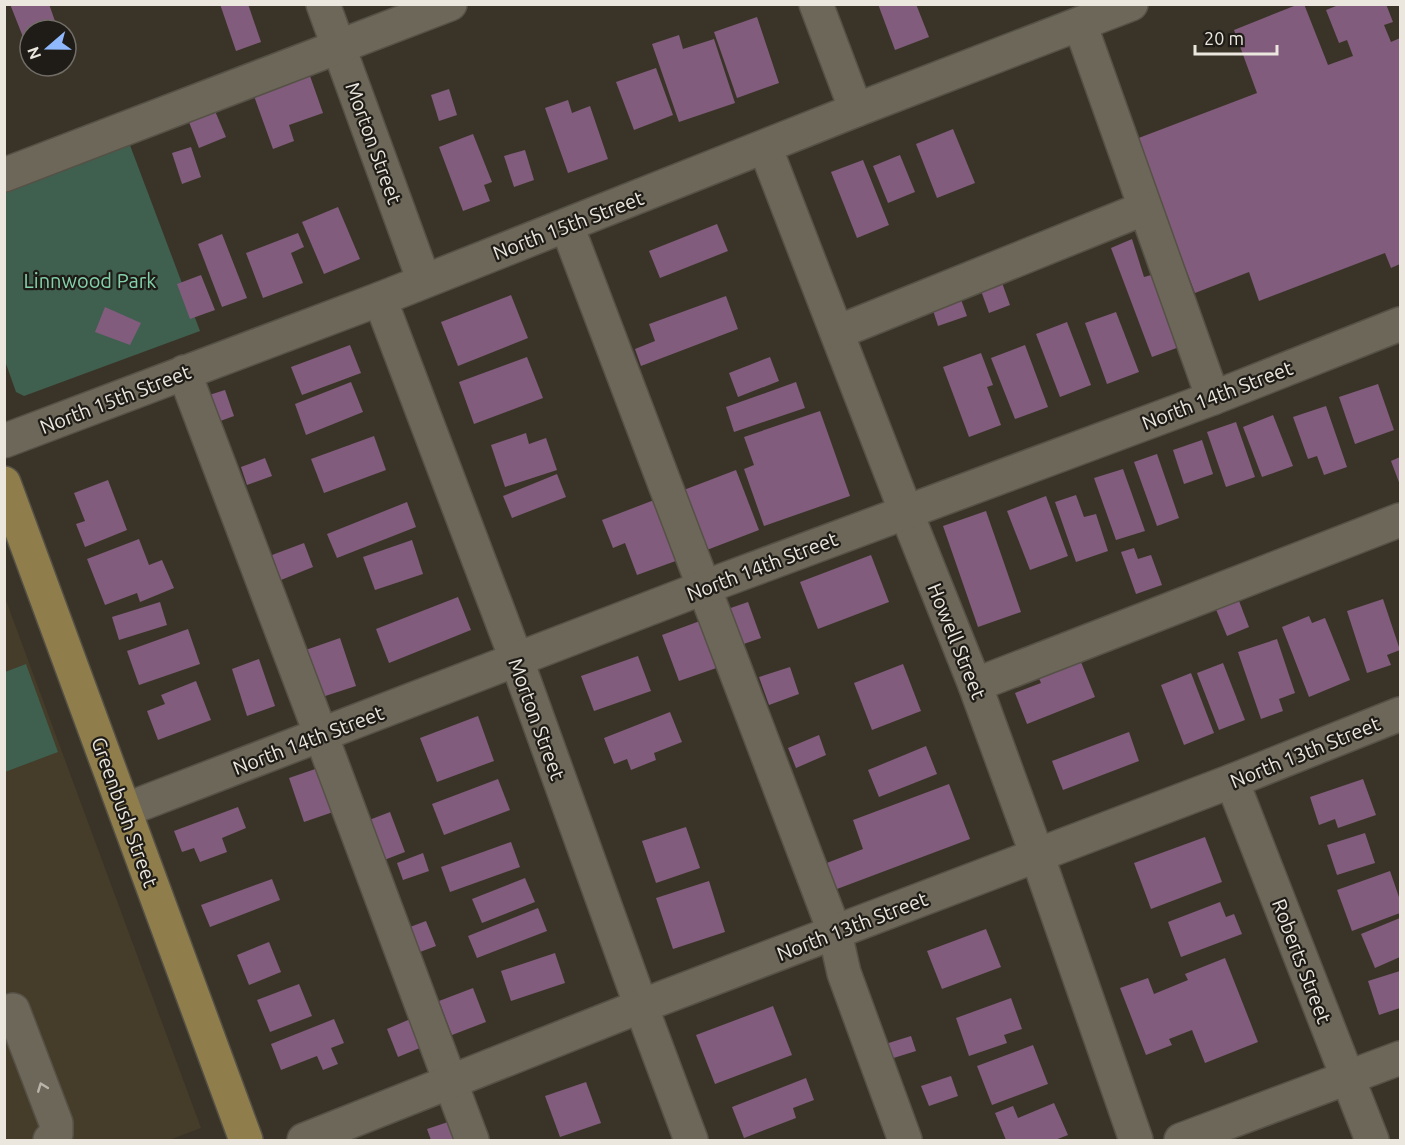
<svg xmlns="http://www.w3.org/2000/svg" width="1405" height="1145" font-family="Ubuntu,sans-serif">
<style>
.built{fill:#453c29}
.green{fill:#3f5f4f}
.building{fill:#815c7c}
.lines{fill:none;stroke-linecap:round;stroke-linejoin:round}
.minor-casing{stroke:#565146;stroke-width:36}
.major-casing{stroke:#565146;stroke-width:36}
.minor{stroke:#6d6759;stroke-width:33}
.major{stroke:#8f7e4b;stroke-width:33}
.oneway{stroke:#b9b4a9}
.labels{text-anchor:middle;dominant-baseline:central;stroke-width:4.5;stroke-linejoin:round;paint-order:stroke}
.street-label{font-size:20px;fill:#ebe7df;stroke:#1f1c17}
.park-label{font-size:20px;fill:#82d2ab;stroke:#1f1c17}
</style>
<rect width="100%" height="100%" fill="#3a3428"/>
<!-- built -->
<polygon class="built" points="4,595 201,1128 169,1140 5,1140"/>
<!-- green -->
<g class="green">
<polygon points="128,140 200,331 24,396 16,392 5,361 5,188"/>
<polygon points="26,664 58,752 5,772 5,672"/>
</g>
<!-- building -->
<g class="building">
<polygon points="10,4 49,4 56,24 40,30 30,30 30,34 23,37"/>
<polygon points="220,4 248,4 261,42 236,51"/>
<polygon points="878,4 916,4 929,37 895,50"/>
<polygon points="1299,4 1304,4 1328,65 1353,56 1347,40 1339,43 1326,10 1341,4 1386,4 1393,22 1384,25 1391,42 1400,38 1400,264 1391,268 1385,253 1259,301 1249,272 1195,293 1136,139 1257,93 1234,30"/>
<polygon points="757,17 779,83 737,98 714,32"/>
<polygon points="679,35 683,49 714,39 735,103 679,122 652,44"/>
<polygon points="656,68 673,115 634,130 616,82"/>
<polygon points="310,76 323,113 289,125 294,141 273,149 254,96"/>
<polygon points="449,89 457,115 439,121 431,95"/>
<polygon points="568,100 572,113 590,106 608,159 568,173 545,108"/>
<polygon points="215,111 226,137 199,148 189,122"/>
<polygon points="953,129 975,183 937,198 916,144"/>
<polygon points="473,134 492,182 484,185 490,201 463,211 439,147"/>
<polygon points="191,147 201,177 182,184 172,153"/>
<polygon points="525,150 534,180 514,187 504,156"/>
<polygon points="900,155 915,192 888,203 873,166"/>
<polygon points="863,160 889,225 857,238 831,172"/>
<polygon points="338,207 360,259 324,274 302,222"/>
<polygon points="717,224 728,251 660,278 649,251"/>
<polygon points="298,233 304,247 291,253 303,283 263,298 246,253"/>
<polygon points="222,234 247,298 222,307 198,244"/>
<polygon points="1132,239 1144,277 1155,274 1182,346 1152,357 1111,248"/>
<polygon points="201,275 215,310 190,319 177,284"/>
<polygon points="1001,280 1010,305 989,313 980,288"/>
<polygon points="959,294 967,316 938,326 931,304"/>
<polygon points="511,295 528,338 458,366 441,322"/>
<polygon points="726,296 738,329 641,366 635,349 655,341 649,324"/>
<polygon points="105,307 141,323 130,345 95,332"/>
<polygon points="1116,312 1139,372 1107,384 1085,323"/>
<polygon points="1067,322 1091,385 1060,397 1036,334"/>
<polygon points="350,345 361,373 302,395 291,367"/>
<polygon points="1025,345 1048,407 1015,419 991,358"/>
<polygon points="981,353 993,385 987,387 1001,425 969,437 943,367"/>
<polygon points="527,357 543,398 474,424 459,382"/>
<polygon points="770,357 779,381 738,397 729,373"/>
<polygon points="351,382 363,412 306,435 295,404"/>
<polygon points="796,382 805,408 734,432 726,407"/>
<polygon points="1378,384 1394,430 1355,444 1339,397"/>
<polygon points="225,390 234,416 215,423 206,396"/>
<polygon points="1326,406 1347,467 1324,475 1317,456 1308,459 1293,417"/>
<polygon points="820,411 850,496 764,526 744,469 754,465 744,437"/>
<polygon points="1273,415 1293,466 1262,477 1243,427"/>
<polygon points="1236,422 1255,477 1226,487 1207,432"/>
<polygon points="526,433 529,444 546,438 557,470 505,487 491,445"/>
<polygon points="374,436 386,470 324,493 311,459"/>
<polygon points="1202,440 1213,474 1184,484 1173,450"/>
<polygon points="1157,454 1179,518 1157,526 1134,462"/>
<polygon points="1400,457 1400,485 1391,461"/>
<polygon points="265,458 272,476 247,485 241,467"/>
<polygon points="1123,469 1145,531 1116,540 1094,478"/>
<polygon points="736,470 759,530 699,553 676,493"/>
<polygon points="557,474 566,497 512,518 503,496"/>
<polygon points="108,480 127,530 85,547 76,524 85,521 74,493"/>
<polygon points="1076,495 1084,517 1096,514 1108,551 1076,562 1055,502"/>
<polygon points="1046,496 1068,556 1030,570 1007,511"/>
<polygon points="662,497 684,558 637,575 625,543 613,548 602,520"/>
<polygon points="407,502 416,527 337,558 327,534"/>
<polygon points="986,511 1021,612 978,627 943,526"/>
<polygon points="139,539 149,565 162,560 174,588 140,602 137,593 105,605 87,559"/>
<polygon points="412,540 423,574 375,590 363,557"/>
<polygon points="304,543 313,567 281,580 272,555"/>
<polygon points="1134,548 1138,559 1151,555 1162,585 1136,594 1121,552"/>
<polygon points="871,555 889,602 818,629 800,582"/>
<polygon points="1236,593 1249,627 1227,636 1213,602"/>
<polygon points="458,597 471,630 389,663 376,629"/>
<polygon points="1383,599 1400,650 1387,655 1391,665 1367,673 1347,611"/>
<polygon points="160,602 167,625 119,640 112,617"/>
<polygon points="748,602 761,638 735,647 722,611"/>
<polygon points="1309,616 1312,623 1325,618 1350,680 1309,697 1282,627"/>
<polygon points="708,618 725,665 679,681 662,635"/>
<polygon points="188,629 200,664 139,685 127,651"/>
<polygon points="340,638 356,686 316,699 300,652"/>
<polygon points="1277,639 1295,693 1279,699 1283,711 1261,719 1238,652"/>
<polygon points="638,656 651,691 594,711 581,676"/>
<polygon points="259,659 275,706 247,716 232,669"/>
<polygon points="1081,662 1095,697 1027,724 1015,693 1041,683 1037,674 1057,666 1059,671"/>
<polygon points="1223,663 1245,720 1219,730 1197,673"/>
<polygon points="903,664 921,711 872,730 854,683"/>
<polygon points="790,667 799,694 769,705 759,677"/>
<polygon points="1191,673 1214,733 1184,745 1161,685"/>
<polygon points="196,681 211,720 158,740 147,711 165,704 161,695"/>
<polygon points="670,712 682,742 654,753 656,760 631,770 627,759 614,764 604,738"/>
<polygon points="478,716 494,761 437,782 420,738"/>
<polygon points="1129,732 1139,761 1063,790 1052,761"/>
<polygon points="819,735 826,755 796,768 788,748"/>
<polygon points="926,746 937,774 879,797 868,770"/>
<polygon points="324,766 339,810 304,822 289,778"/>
<polygon points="498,779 510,810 444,835 432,804"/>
<polygon points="1363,779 1376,815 1338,828 1335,819 1319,825 1310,797"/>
<polygon points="949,784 970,839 829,892 819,866 863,849 853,820"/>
<polygon points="238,807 246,828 222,838 227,852 200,862 194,848 182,852 174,831"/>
<polygon points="390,812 405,852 379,862 364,822"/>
<polygon points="686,827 700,868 656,883 642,841"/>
<polygon points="1365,833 1375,863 1337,875 1327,845"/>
<polygon points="1205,837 1222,882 1151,909 1134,863"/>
<polygon points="511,842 520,867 450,892 441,867"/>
<polygon points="423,853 429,871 403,880 397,863"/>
<polygon points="1390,871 1400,900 1400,913 1352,931 1337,890"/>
<polygon points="525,878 535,902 482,923 472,899"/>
<polygon points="272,879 280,900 210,927 201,905"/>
<polygon points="709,881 725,932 673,949 656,898"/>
<polygon points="1220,902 1226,917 1234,914 1242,934 1181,957 1168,922"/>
<polygon points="538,908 547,931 477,958 468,936"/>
<polygon points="1400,918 1400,957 1375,968 1361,934"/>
<polygon points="426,921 436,946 412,955 402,930"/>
<polygon points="986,929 1001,967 942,989 927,951"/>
<polygon points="269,942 281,972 249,985 237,955"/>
<polygon points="555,953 565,983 511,1001 501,971"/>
<polygon points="1225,958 1258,1042 1205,1063 1192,1030 1169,1039 1172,1045 1146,1055 1120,988 1148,978 1154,994 1188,980 1185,974"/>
<polygon points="1400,971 1400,1008 1379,1015 1368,981"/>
<polygon points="299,984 312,1016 270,1032 257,1000"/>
<polygon points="473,988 486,1022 452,1035 439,1001"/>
<polygon points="1011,998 1022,1029 1004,1035 1007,1043 969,1056 956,1018"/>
<polygon points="773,1006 792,1055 715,1084 696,1035"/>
<polygon points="415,1017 427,1045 398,1057 387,1029"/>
<polygon points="334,1019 344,1043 331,1048 338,1064 323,1070 317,1056 281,1070 271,1044"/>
<polygon points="911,1036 916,1051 884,1061 879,1046"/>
<polygon points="1033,1045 1048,1084 992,1105 977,1066"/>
<polygon points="951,1076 958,1096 929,1106 921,1086"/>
<polygon points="806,1078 814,1100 793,1108 796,1118 744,1138 732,1107"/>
<polygon points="586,1082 601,1123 560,1137 545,1096"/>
<polygon points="1054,1103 1068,1135 1055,1140 1006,1140 995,1113 1013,1106 1018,1118"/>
<polygon points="454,1120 461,1140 431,1140 427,1129"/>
</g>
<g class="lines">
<!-- minor casing -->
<g class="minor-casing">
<g id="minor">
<polyline points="323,4 424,281"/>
<polyline points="816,4 856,110"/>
<polyline points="1080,24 1213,398"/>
<polyline points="765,147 906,512 975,685 1037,855 1136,1140"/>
<polyline points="4,175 450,4"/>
<polyline points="567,226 835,933 844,973 905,1140"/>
<polyline points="380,299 517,661 641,1006 691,1140"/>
<polyline points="838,332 1145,208"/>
<polyline points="184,372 321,735 472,1140"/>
<polyline points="4,441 380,299 856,110 1131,4"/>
<polyline points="975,685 1400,520"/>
<polyline points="1232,781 1372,1140"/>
<polyline points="125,810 705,587 1213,398 1400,324"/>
<polyline points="4,1013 13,1010 56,1123 56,1134 50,1140"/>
<polyline points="304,1140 641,1006 1232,781 1400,714"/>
<polyline points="1181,1140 1400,1058"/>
</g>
</g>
<!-- major casing -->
<g class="major-casing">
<polyline id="major" points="4,483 246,1140"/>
</g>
<!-- minor -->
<use href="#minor" class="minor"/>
<!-- major -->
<use href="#major" class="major"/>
</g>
<!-- one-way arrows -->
<defs><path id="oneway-chevron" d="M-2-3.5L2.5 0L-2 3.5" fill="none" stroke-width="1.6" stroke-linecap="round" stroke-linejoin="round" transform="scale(1.5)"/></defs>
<use class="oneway" href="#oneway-chevron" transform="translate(42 1087) rotate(-111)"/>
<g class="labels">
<!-- street labels -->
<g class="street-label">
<text transform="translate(374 143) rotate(70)">Morton Street</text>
<text transform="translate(568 225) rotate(-21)">North 15th Street</text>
<text transform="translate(1217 395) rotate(-21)">North 14th Street</text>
<text transform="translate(115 399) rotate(-21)">North 15th Street</text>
<text transform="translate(762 566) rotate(-21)">North 14th Street</text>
<text transform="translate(957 641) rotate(68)">Howell Street</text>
<text transform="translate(537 719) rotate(70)">Morton Street</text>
<text transform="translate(308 740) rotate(-21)">North 14th Street</text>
<text transform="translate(1305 752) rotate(-22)">North 13th Street</text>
<text transform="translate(125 812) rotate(70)">Greenbush Street</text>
<text transform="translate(852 926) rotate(-21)">North 13th Street</text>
<text transform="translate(1302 961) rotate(69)">Roberts Street</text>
</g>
<!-- park labels -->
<g class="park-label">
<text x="90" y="280">Linnwood Park</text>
</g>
</g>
<!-- border -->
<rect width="1405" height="1145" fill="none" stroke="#ebe7df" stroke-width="12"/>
<!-- north arrow -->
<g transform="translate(48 48) rotate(250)"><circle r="28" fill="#1f1c17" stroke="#716d67" stroke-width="1.5"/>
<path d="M0-4.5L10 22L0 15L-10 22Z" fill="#90b8fd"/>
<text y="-9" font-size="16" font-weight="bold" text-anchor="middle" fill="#ebe7df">N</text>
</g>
<!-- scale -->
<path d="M1195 45v9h82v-9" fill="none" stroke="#ebe7df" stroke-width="3"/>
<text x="1204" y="45" font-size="18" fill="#ebe7df" stroke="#1f1c17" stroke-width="4.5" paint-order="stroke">20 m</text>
</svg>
